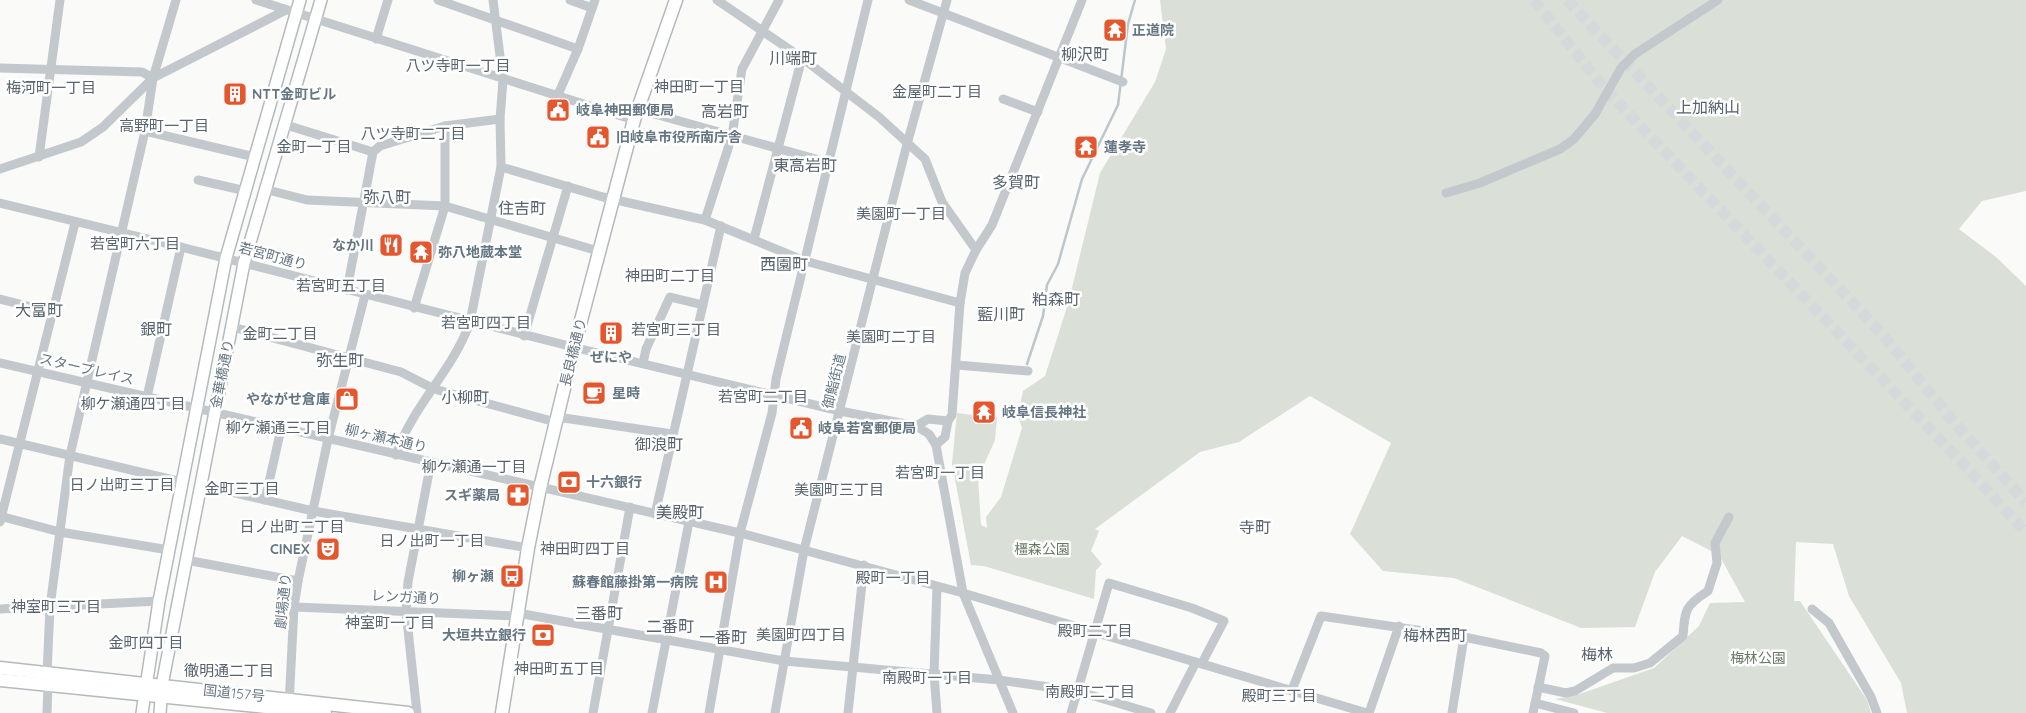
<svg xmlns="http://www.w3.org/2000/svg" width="2026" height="713" font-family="Quicksand,'Noto Sans JP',sans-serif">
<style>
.green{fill:#dadfd7}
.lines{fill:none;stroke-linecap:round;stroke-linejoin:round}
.stream{stroke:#bbc7cb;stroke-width:2.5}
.major-tunnel{stroke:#d5d9db;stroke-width:11;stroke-dasharray:11 5.5;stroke-linecap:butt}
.major-casing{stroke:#b5babe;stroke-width:14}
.highway-casing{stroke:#b4b9bd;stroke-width:15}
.minor{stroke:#c3c8cc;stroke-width:9}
.major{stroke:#fff;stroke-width:11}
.highway{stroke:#fff;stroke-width:12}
.labels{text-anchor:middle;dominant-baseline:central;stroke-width:5;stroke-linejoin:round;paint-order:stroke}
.poi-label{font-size:14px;font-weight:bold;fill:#657683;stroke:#fff;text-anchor:start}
.street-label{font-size:14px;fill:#657683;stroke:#fff}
.park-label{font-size:14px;fill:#687a64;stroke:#fff}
.neighbourhood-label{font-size:15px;fill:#57646e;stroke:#fff}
.quarter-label{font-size:16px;fill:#57646e;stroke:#fff}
</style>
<rect width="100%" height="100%" fill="#fafaf8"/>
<!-- green -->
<polygon class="green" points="1160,0 2026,0 2026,191 1982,201 1959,229 1996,257 2026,286 2026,713 1907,713 1901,683 1849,596 1833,544 1796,542 1794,601 1800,601 1867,700 1871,713 1607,713 1555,699 1574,696 1654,668 1699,626 1710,603 1745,602 1719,555 1682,536 1655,572 1635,627 1581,628 1454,578 1383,571 1350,534 1391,443 1310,396 1239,442 1200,452 1095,529 1099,531 1091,551 1102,564 1096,570 1094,599 984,566 971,565 952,463 957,413 997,418 995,440 978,478 981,525 987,528 986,517 1001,497 1022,428 1018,416 1023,391 1045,376 1068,304 1100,173 1155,82 1166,49"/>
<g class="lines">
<!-- stream -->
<polyline class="stream" points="1027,364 1043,316 1047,285 1058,264 1082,179 1118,105 1128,24 1135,0"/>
<!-- major-tunnel -->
<g class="major-tunnel">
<polyline points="1534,0 1604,88 1967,468 2026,533"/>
<polyline points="1567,0 1883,335 1950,418 2026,502"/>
</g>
<!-- major casing -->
<g class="major-casing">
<g id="major">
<polyline points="142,713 159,601 226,258 300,0"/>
<polyline points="160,713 162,685 244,263 321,0"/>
</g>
</g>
<!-- highway casing -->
<g class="highway-casing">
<g id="highway">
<polyline points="0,668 408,713"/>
<polyline points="0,680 325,713"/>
<polyline points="502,713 528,548 540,488 574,347 634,120 676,0"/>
</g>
</g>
<!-- minor -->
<g class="minor">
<polyline points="256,0 634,120"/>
<polyline points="438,0 578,49"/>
<polyline points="570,0 592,8"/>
<polyline points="717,0 802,58 879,117 925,159 942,202 976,250 965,273 960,303 952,415 948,421 928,419 916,426"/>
<polyline points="909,0 1123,82"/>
<polyline points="376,39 388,0"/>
<polyline points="0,68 142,72 153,78"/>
<polyline points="557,97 578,49 595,0"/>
<polyline points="1003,99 1038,112"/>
<polyline points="644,111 830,163"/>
<polyline points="283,124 373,152"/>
<polyline points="145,131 255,157"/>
<polyline points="39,157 60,0"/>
<polyline points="501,167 603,197 705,220 805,261 960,303"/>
<polyline points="0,169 81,142 103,127 153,78 286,10"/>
<polyline points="198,180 246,191"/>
<polyline points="264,189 307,200 445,206 598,251"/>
<polyline points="1446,193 1480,183 1560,149 1574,139 1595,114 1621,68 1635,54 1718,0"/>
<polyline points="0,203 181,247 581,349 840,411 916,426 929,434 936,445 963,593 1013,713"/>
<polyline points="705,220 732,136 742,69 779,0"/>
<polyline points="754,239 802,58"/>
<polyline points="976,250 992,225 1082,0"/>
<polyline points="347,290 373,152 380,146 445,126 500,119 503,80 493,0"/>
<polyline points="0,299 51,312"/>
<polyline points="414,308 445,206 445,126"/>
<polyline points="240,329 401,372 434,389 548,420"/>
<polyline points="524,336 568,186"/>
<polyline points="0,363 740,533 963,593 1367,713"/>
<polyline points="643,363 646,349 670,297 703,305"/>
<polyline points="957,365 1028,371"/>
<polyline points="147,397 181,247"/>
<polyline points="564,418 672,434"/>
<polyline points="0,439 182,482"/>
<polyline points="936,445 945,437 948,421"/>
<path d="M396,455C412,406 453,371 470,322L501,167L500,119"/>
<polyline points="201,485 313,511 528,548"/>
<polyline points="265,500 281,429"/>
<polyline points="655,514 721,226"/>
<polyline points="0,516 60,532 169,550"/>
<polyline points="0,522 75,223"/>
<polyline points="186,560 298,581"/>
<polyline points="937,587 934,674 937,713"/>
<polyline points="294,607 516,616"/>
<polyline points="0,609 159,601"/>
<polyline points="1812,609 1829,623 1871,697 1877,713"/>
<polyline points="523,614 784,661 999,680 1077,691 1151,713"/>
<polyline points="47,673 50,607 70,455 145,131 153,78 176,0"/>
<path d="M1538,687L1566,693L1575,691L1613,668H1634L1650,663L1683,636C1685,609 1685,606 1708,591L1717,563L1715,543L1729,517"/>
<polyline points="1292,690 1321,616 1464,637 1541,653 1545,656 1533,713"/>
<polyline points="1535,703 1574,713"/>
<polyline points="289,705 294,607 298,581 328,439 365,295"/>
<polyline points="47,713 48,685"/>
<polyline points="417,713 406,611 408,582 431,462"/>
<polyline points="593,713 630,507"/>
<polyline points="652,713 689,522"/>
<polyline points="709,713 740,533 772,413 776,379 868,0"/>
<polyline points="775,713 804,550 907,144 947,0"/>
<polyline points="848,713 864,565"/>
<polyline points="1071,713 1109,583 1192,608 1224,621 1202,663"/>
<polyline points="1170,713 1196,662"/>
<polyline points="1369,713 1399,626"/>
<polyline points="1452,713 1464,637"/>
</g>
<!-- major -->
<use href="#major" class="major"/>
<!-- highway -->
<use href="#highway" class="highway"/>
</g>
<!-- icons -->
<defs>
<g id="temple-square" transform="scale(1.25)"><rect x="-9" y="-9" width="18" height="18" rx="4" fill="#e4572e" stroke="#fff"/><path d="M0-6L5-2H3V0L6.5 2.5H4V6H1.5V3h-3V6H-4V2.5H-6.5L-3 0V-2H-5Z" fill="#fff"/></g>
<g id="building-square" transform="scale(1.25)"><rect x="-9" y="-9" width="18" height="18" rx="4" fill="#e4572e" stroke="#fff"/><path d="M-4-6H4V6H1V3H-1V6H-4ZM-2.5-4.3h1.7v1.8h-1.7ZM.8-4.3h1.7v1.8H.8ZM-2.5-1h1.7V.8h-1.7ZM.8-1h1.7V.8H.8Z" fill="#fff"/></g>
<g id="civic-square" transform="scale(1.25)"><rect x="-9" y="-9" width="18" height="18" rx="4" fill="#e4572e" stroke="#fff"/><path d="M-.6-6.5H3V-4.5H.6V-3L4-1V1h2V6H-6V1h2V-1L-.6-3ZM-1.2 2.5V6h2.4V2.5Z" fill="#fff"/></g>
<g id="restaurant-square" transform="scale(1.25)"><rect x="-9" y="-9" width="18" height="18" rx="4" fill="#e4572e" stroke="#fff"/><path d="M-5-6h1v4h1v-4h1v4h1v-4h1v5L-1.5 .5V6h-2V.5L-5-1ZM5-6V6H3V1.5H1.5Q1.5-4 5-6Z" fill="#fff"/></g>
<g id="cafe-square" transform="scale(1.25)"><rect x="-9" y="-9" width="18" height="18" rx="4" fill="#e4572e" stroke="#fff"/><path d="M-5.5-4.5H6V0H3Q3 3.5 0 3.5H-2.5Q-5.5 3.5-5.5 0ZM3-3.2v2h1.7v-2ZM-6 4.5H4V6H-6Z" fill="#fff"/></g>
<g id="shop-square" transform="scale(1.25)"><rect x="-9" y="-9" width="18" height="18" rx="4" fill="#e4572e" stroke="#fff"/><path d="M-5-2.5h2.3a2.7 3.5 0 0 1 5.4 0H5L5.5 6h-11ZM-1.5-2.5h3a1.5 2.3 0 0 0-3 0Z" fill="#fff"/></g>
<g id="bank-square" transform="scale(1.25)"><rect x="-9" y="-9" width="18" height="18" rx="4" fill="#e4572e" stroke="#fff"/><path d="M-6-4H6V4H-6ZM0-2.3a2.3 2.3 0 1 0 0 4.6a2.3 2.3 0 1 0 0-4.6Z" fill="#fff"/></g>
<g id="pharmacy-square" transform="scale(1.25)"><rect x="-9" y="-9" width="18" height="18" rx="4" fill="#e4572e" stroke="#fff"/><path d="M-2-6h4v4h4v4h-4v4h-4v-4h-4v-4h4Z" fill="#fff"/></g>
<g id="theatre-square" transform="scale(1.25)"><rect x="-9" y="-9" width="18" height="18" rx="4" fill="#e4572e" stroke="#fff"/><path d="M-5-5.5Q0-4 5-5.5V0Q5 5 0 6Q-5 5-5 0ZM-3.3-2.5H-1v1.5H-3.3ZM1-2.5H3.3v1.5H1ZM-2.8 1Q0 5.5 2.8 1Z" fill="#fff"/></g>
<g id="bus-square" transform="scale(1.25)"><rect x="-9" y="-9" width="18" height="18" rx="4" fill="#e4572e" stroke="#fff"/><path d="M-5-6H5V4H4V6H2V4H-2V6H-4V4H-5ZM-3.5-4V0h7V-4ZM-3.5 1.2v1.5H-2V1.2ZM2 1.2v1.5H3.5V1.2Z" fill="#fff"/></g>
<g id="hospital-square" transform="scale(1.25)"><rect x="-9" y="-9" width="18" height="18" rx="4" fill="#e4572e" stroke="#fff"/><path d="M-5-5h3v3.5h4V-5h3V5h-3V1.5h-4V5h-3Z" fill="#fff"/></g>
</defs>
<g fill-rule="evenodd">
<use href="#temple-square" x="1115" y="30"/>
<use href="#building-square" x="235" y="94"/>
<use href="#civic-square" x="558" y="110"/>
<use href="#civic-square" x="598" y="137"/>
<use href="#temple-square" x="1086" y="147"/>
<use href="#restaurant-square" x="391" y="245"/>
<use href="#temple-square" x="421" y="252"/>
<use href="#building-square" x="611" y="333"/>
<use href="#cafe-square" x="594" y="393"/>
<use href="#shop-square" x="347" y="399"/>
<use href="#temple-square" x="984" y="412"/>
<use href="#civic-square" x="801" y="428"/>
<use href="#bank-square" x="569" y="482"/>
<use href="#pharmacy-square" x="518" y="495"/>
<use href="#theatre-square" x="328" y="549"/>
<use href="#bus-square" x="512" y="576"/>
<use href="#hospital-square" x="716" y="582"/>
<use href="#bank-square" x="543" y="635"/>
</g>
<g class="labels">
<!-- poi labels -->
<g class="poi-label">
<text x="1132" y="30">正道院</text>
<text x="252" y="94">NTT金町ビル</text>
<text x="576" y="110">岐阜神田郵便局</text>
<text x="616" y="137">旧岐阜市役所南庁舎</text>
<text x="1104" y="147">蓮孝寺</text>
<text x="374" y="245" text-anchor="end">なか川</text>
<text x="438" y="252">弥八地蔵本堂</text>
<text x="611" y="357" text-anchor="middle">ぜにや</text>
<text x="612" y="393">星時</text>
<text x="330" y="399" text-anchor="end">やながせ倉庫</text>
<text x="1002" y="412">岐阜信長神社</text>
<text x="818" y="428">岐阜若宮郵便局</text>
<text x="586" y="482">十六銀行</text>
<text x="500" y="495" text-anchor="end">スギ薬局</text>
<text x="310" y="549" text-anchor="end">CINEX</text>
<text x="494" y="576" text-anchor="end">柳ヶ瀬</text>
<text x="698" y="582" text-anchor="end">蘇春館藤掛第一病院</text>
<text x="526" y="635" text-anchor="end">大垣共立銀行</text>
</g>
<!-- street labels -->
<g class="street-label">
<text transform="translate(273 256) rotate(15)">若宮町通り</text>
<text transform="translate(573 352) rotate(-76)">長良橋通り</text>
<text transform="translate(87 369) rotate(13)">スタープレイス</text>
<text transform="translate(222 374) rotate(-79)">金華橋通り</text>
<text transform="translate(834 381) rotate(-76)">御鮨街道</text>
<text transform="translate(386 438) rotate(13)">柳ヶ瀬本通り</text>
<text transform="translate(406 597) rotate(3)">レンガ通り</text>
<text transform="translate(283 601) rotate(-84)">劇場通り</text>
<text transform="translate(234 693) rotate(6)">国道157号</text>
</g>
<!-- park labels -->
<g class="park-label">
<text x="1042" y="549">橿森公園</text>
<text x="1758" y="658">梅林公園</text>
</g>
<!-- neighbourhood labels -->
<g class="neighbourhood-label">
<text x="458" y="65">八ツ寺町一丁目</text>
<text x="699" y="86">神田町一丁目</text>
<text x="51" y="87">梅河町一丁目</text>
<text x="937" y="91">金屋町二丁目</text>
<text x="164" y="125">高野町一丁目</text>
<text x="413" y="133">八ツ寺町二丁目</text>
<text x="314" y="146">金町一丁目</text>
<text x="901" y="213">美園町一丁目</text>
<text x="135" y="243">若宮町六丁目</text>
<text x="670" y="275">神田町二丁目</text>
<text x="341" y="285">若宮町五丁目</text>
<text x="486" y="322">若宮町四丁目</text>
<text x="676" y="329">若宮町三丁目</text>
<text x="280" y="333">金町二丁目</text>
<text x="891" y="336">美園町二丁目</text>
<text x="763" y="396">若宮町二丁目</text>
<text x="133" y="403">柳ケ瀬通四丁目</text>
<text x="278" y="427">柳ケ瀬通三丁目</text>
<text x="474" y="466">柳ケ瀬通一丁目</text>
<text x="940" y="472">若宮町一丁目</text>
<text x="122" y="484">日ノ出町三丁目</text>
<text x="242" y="488">金町三丁目</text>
<text x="839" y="489">美園町三丁目</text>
<text x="292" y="526">日ノ出町二丁目</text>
<text x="432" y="540">日ノ出町一丁目</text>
<text x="585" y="548">神田町四丁目</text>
<text x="893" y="577">殿町一丁目</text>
<text x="56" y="606">神室町三丁目</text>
<text x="390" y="622">神室町一丁目</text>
<text x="1095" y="630">殿町二丁目</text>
<text x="801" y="634">美園町四丁目</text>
<text x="146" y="642">金町四丁目</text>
<text x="559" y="668">神田町五丁目</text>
<text x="229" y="670">徹明通二丁目</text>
<text x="927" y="677">南殿町一丁目</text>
<text x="1090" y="691">南殿町二丁目</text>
<text x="1279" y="695">殿町三丁目</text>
</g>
<!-- quarter labels -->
<g class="quarter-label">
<text x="1085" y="54">柳沢町</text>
<text x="793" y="58">川端町</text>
<text x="1708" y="107">上加納山</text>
<text x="725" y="111">高岩町</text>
<text x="805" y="165">東高岩町</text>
<text x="1016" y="182">多賀町</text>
<text x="387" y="197">弥八町</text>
<text x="522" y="208">住吉町</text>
<text x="784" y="264">西園町</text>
<text x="1056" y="299">粕森町</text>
<text x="39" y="310">大富町</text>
<text x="1001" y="314">藍川町</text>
<text x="156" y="329">銀町</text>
<text x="340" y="360">弥生町</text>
<text x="465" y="397">小柳町</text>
<text x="659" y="444">御浪町</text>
<text x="680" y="512">美殿町</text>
<text x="1255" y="527">寺町</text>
<text x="599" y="613">三番町</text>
<text x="670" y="626">二番町</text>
<text x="1435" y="635">梅林西町</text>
<text x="723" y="637">一番町</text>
<text x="1597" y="654">梅林</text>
</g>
</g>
</svg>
